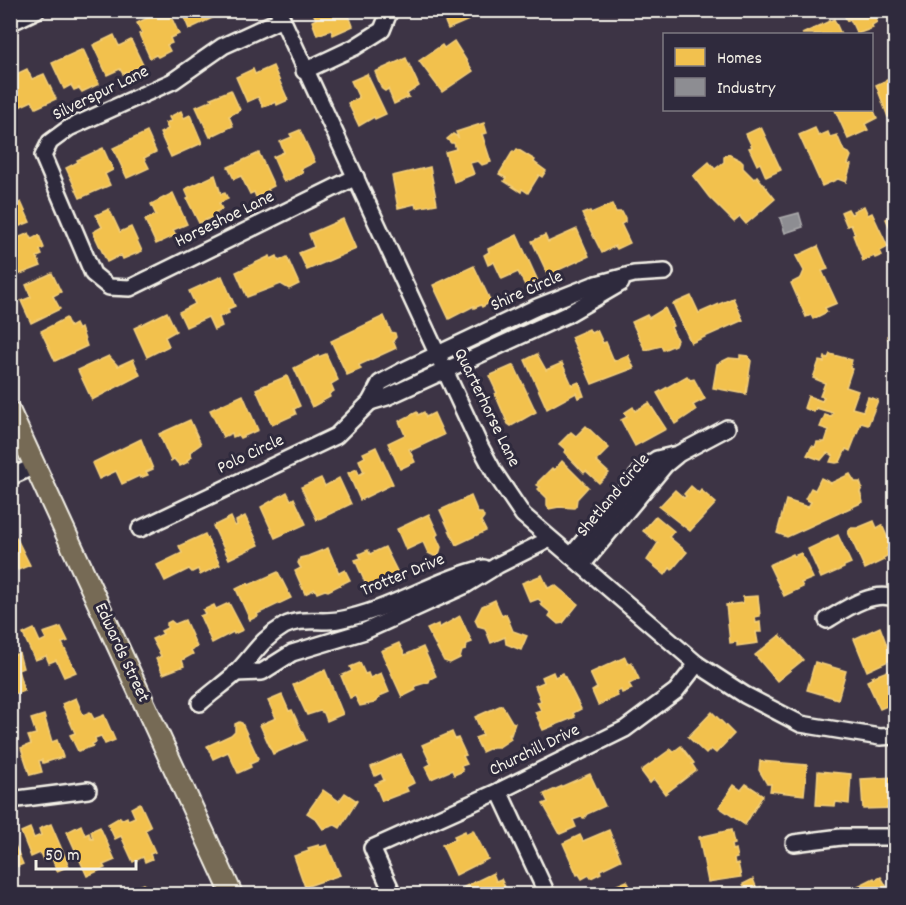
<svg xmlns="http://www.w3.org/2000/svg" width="906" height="905" font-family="Dekko,sans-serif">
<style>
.homes{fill:#f2c14e;stroke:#f3cf7c;stroke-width:1.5}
.industry{fill:#8d8d92;stroke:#acabac;stroke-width:1.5}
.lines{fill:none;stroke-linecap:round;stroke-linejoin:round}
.minor-casing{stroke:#f4f1e8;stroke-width:20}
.major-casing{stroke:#f4f1e8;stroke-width:24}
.minor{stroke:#2f2a3d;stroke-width:15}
.major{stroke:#766a55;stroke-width:20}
.labels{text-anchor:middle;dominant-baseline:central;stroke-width:6;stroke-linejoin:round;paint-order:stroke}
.street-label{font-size:18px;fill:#f4f1e8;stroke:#2f2a3d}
</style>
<rect width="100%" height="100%" fill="#3d3445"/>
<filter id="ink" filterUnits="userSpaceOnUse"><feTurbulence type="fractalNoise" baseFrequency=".0167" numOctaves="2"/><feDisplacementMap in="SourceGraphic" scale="12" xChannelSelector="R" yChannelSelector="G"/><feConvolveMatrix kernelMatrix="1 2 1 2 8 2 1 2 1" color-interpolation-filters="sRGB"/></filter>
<g filter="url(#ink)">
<!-- homes -->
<g class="homes">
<polygon points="163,10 168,10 179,34 170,38 172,43 167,45 170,51 158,57 156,55 150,58 139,34 142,33 137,23"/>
<polygon points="181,10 223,10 223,13 189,29"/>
<polygon points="318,10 347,10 353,26 333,35 331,30 317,35 312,21 316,19 314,15"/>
<polygon points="433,10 467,10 471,19 448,29 441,12 435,15"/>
<polygon points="842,10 879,10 882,15 876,18 877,22 872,25 873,28 857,34 850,19 847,21"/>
<polygon points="834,19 841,34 802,34"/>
<polygon points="114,35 119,46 131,40 143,65 123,74 120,69 107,75 93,45"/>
<polygon points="454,41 473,71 442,92 419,61 442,45 444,48"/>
<polygon points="83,49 99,84 82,92 79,88 74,90 71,85 64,89 52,63"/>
<polygon points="406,58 419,86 407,94 409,97 394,104 388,89 385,91 382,89 375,72"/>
<polygon points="273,66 288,100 277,105 276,102 263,107 258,97 247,102 236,77 253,69 255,74"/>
<polygon points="27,69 32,79 44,74 56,99 36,108 32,101 19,107 10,89 10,77"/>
<polygon points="367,74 386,114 375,119 374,117 359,126 348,103 359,98 351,81"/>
<polygon points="896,76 896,115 888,117 876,85"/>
<polygon points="231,90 240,110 229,116 233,126 210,137 196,107 212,100 211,98"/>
<polygon points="872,106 877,118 865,124 868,130 848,139 835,110 872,110"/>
<polygon points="181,111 184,118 190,115 202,143 171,157 160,133 168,129 165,123 171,121 169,117"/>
<polygon points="484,123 487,133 482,134 491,162 482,165 478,161 470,163 474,174 454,182 445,152 456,149 454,143 451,143 447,139 453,134 458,137 456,132"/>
<polygon points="761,127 781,170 766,177 760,163 757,165 749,148 752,147 746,134"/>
<polygon points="815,128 819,136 828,132 830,137 837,135 844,151 849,153 851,156 848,164 851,165 846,182 838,179 822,186 799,135"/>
<polygon points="300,130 315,162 301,169 303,173 284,182 273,157 284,152 280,142 292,137 290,134"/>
<polygon points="147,132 156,152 144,158 149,168 127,178 113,148"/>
<polygon points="103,148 113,170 105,174 110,185 80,198 66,168 78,162 77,160"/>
<polygon points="517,149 535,160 534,162 546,171 542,177 539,175 528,193 522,189 521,192 504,181 506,178 499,174 513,151 515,152"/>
<polygon points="259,153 274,186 268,189 269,191 256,197 254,192 250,194 241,176 234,179 228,167"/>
<polygon points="728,154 740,160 743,163 743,168 754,179 757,176 775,199 746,224 740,217 734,222 709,197 693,176 709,162 715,169 724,162 724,157"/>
<polygon points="430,167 437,204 416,208 415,204 398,208 392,176"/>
<polygon points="215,175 221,194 225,193 228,199 219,203 222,209 216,212 217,215 199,223 187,199 189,198 185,189"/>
<polygon points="173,193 187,224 173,230 176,235 156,244 145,220 156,215 151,204"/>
<polygon points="10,194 15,205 21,202 30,222 10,230"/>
<polygon points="612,204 616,212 622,212 625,218 625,222 621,224 630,243 617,249 615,246 602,253 582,214 590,211 591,213"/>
<polygon points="864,206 868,215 872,213 888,247 880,251 882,255 875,258 874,256 863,261 853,235 855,234 851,225 847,226 841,212 848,209 851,214 854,213 853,211"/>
<polygon points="109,209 120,232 131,227 142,251 123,259 121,255 107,262 93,232 102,227 96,215"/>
<polygon points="895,214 896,215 896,241 886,219"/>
<polygon points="343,219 356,249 307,270 299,253 314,247 309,234"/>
<polygon points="577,229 589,256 556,271 557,273 549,277 532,241 545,235 548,242"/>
<polygon points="29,233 32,239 39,235 44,248 40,250 42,255 37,257 41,266 15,276 10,265 11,241"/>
<polygon points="517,235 538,281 526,287 518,272 502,279 494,262 488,265 484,255 489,252 488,249"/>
<polygon points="818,246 828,269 822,271 837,303 825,308 827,312 813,319 811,315 806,317 791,283 801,278 804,271 796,256"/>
<polygon points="270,256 271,259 277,256 279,261 287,257 299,284 289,289 281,284 247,297 236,272"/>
<polygon points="474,266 491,302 482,307 481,305 474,308 474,306 449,319 433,285"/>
<polygon points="52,273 61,292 53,296 60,309 31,323 21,301 31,297 26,285"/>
<polygon points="222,276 235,306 228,309 229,313 219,317 222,326 214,330 208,317 186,327 179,312 195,304 189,291"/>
<polygon points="691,296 699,313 733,298 743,320 691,343 673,304"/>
<polygon points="665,308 673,326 671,327 677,340 675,345 663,350 661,346 645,350 632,322 647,315 649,318"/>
<polygon points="167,312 176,331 165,337 169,346 147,357 134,328"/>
<polygon points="384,316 391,332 395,333 396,337 393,341 396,348 359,365 361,369 347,375 331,341"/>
<polygon points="66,318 70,327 75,324 78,330 81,328 87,346 55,361 41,331"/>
<polygon points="589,329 591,333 597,330 603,343 606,342 614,361 628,355 634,368 592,384 571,337"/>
<polygon points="896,332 896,355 887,336"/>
<polygon points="326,354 338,380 331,384 334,391 329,394 330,397 312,407 294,368 318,356 318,357"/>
<polygon points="537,354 546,370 562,363 572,385 579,382 584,396 578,398 576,393 547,409 525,360"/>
<polygon points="830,354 852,360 850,368 852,369 846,387 858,391 852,408 863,411 868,397 878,400 868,425 861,423 850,451 846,449 840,462 836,463 830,462 833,455 827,453 821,460 807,455 812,446 815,447 817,442 825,442 829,430 820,427 825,415 831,417 833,413 816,408 814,412 804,408 808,396 822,401 824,397 820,396 825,383 813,378 819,361 824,362 825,357 828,358"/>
<polygon points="740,355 748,356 751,361 746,394 713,388 717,364 729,358 740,359"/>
<polygon points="109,356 118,366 133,359 140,375 92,400 78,370"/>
<polygon points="514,365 536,412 511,426 508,424 495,394 497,393 489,376"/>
<polygon points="287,376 300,406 294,409 296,414 272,425 256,389"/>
<polygon points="687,376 690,380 694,379 705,399 693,405 696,410 675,424 657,393"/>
<polygon points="243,395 258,430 240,438 238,435 233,437 232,433 223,437 210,410"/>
<polygon points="649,403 666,429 635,446 621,420 627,417 624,413 633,407 635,411"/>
<polygon points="417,412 418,415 424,412 426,417 434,413 444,435 412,450 411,448 409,449 415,462 400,469 388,443 405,435 399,421"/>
<polygon points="190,420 201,444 190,452 192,457 187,460 188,462 180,466 174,459 171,461 159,434"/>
<polygon points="586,426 609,448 596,461 609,473 599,483 586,471 584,473 564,452 566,450 559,444 571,432 576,436"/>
<polygon points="141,439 153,469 146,472 148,475 140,478 139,476 122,484 116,471 99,479 92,463"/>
<polygon points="376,447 393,484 360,500 348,473 357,469 359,475 364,472 359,460 365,457 363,453"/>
<polygon points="562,461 588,487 577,499 576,506 574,508 559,507 549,509 547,506 547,498 538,489 540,487 537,485 538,482 552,468 554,470"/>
<polygon points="850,474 855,482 860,482 862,488 860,492 863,502 787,537 777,533 786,500 808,507 811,502 805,499 811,488 815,490 821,478 831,483"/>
<polygon points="321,478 325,486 339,478 351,504 317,520 301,487"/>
<polygon points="691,486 699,493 701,490 716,503 690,531 659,507 675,490 684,498 686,496 684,494"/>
<polygon points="287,492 291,500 294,498 306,524 275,538 261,507"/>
<polygon points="471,496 478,513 482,513 484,517 481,521 486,531 456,545 440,510"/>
<polygon points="429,514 438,534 436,536 441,547 439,555 436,557 428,553 423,542 406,550 397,529"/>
<polygon points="245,516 259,545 229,559 213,526 231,517 235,526 237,525 236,521"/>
<polygon points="656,516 674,531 669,537 687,552 672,570 670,568 665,575 647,560 658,543 643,531"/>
<polygon points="874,521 877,528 882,525 892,547 886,549 889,555 883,558 884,560 865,569 848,532 851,528 857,528"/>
<polygon points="205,534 220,565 200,575 198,569 192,572 189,569 165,581 157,565 182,553 179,546"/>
<polygon points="838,535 851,563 844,566 844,568 821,578 808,549"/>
<polygon points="16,537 30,565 18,570 13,559 10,561 10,540"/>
<polygon points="385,547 398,573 368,589 355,560 361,558 359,554 368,550 370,554"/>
<polygon points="328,548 339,573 345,570 350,580 328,591 325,590 317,593 315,589 305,594 295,571 301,568 298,563 300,558 308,556"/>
<polygon points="801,553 813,578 801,583 803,587 784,596 769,565 793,554 794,556"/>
<polygon points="278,572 291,598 257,614 258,616 250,620 236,589 248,583 249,585"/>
<polygon points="542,575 548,588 555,585 578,604 563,623 558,624 549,616 551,613 540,604 542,602 538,599 530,602 522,583"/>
<polygon points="758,596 760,616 755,617 756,623 760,622 761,632 756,632 758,643 737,646 737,642 730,643 726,605 743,603 743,597"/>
<polygon points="495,600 502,616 506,614 513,631 527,636 521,650 506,644 505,637 491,643 485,628 478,626 475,620 482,606"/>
<polygon points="229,603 243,630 234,634 233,632 212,643 200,616 205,614 203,610 214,605 216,609"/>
<polygon points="460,616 472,642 467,644 466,650 462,651 460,658 450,663 444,661 427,629 438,624 439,628"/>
<polygon points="185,620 197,647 191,650 193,654 182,660 184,666 163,674 156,659 161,656 152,639 163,634 161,631 167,628 167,623 171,621 175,624"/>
<polygon points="61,627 68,641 62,643 76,672 64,677 56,660 49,663 46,656 35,660 23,634 34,629 40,642 46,639 43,633"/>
<polygon points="880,627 888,648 890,647 895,658 867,671 854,639"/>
<polygon points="780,635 803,660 777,681 755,655"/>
<polygon points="399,643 405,655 423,647 436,676 430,679 429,682 415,686 416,690 402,697 381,651"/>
<polygon points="14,653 14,655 19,653 23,668 18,670 24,691 10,695 10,654"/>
<polygon points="625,657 628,664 631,662 639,679 629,684 632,689 622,693 621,690 616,692 618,696 598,705 592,691 597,688 590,673"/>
<polygon points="815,662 846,671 838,699 807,690"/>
<polygon points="360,663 365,674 368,673 370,678 381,673 389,692 382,695 374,703 360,706 355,696 350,698 341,676 352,671 350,667"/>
<polygon points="895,668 896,702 880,709 867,681 873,678 872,677"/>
<polygon points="325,670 343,714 327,721 324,713 320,711 307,715 293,685"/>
<polygon points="553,672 555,677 563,673 581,709 573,713 575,717 543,730 535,712 541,710 537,702 541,701 535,686 544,682 542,677"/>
<polygon points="282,695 289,711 292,710 306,740 273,754 260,725 276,718 268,701"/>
<polygon points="76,698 83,715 90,712 94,719 104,715 115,740 105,744 101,736 95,738 96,742 92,744 93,746 78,751 70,735 75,733 62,704"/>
<polygon points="502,705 512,722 515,723 511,735 509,734 511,739 499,747 493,747 482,752 475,738 483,735 475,717"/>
<polygon points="712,712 734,734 716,753 711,749 706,754 688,737"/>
<polygon points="44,715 52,742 57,740 63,757 43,763 42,760 39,761 42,772 30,775 21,748 31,744 28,736 36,734 31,719"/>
<polygon points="239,722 242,723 258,758 257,761 250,764 251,767 238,773 228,752 213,759 207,746 231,735 235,731 235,724"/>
<polygon points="452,732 455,739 458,738 466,755 463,756 467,764 461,766 463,771 454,775 452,770 431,779 425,767 431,764 422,745"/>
<polygon points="681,746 694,763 692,764 696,770 665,794 654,779 650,783 641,771 671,749 673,752"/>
<polygon points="401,754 414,783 406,787 408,791 382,801 375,784 384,780 381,773 375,776 371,767"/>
<polygon points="760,761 807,765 804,795 770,791 771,784 767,784 759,770"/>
<polygon points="818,771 851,774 849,804 836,802 835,806 816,805"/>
<polygon points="590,774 605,806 587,814 584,818 581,817 573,820 576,827 560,834 543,804 548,802 544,794"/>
<polygon points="895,777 896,808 863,809 861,779"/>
<polygon points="746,784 763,795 745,825 719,807 734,785 741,790"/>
<polygon points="323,790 339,801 345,793 357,801 340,828 335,825 323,829 316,819 307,813"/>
<polygon points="140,803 151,827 145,830 155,852 150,854 152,859 145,862 143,857 133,862 121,836 115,839 108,824 120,817 121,820 127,817 128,820 135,817 131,808"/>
<polygon points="51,824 69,866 57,871 51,856 43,860 40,853 31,857 21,832 30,828 34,838 41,835 39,829"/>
<polygon points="81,825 85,835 89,833 91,839 93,839 91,831 100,827 115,860 103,865 105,868 87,876 67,832"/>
<polygon points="473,830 488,859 456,875 442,845 456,839 454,836 465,831 466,834"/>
<polygon points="609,830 621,860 600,870 601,873 591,878 589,875 582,879 579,874 577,875 563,843 580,835 583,841"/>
<polygon points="731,830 734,844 731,845 732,850 735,849 737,858 734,859 735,864 738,863 741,877 708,882 699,837"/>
<polygon points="10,834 23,864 11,869 12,872 10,873"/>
<polygon points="319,845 320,847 327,845 340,875 305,887 294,856 309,851 308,848"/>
<polygon points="493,873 496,881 501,879 508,893 468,894 464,887"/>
<polygon points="881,877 891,894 854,894 852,890 858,886 874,878 875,880"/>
<polygon points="753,879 757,889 761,887 765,894 733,894 746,889 743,884"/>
<polygon points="627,881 634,894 605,894 618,888 617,885"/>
<polygon points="144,884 149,894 157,891 159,894 120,894"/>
</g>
<!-- industry -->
<polygon class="industry" points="799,213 803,227 785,233 780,218"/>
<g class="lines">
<!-- minor casing -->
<g class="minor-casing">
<g id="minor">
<polyline points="278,10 480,446 494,472 523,515 697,664 745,695 801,724 880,737 896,736"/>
<polyline points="282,19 223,46 173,81 69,128 50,142 43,156 93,274 109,287 130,288 356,177"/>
<polyline points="10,23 37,10"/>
<polyline points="304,71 355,47 382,30 390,10"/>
<polyline points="370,402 387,397 566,315 621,283"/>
<polyline points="10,477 35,466"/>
<polyline points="140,529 336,436 370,402 380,383 402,371 537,307 593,285 634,274 665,272"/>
<polyline points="571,556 644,468 657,459 678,454 727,428"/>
<polyline points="582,565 665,465 676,456"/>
<path d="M827,620C845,609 874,589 896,599"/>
<polyline points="235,673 262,672 292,653 365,631 464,586 498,565 550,539"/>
<path d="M200,703C211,693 224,684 235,674C254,655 259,641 284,626C301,617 320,623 338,620C390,611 433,580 484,568"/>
<polyline points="499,791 547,894"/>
<polyline points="10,800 88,790"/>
<polyline points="794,843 841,837 896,837"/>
<polyline points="393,894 372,848 499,791 625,729 676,691 697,664"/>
</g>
</g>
<!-- major casing -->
<g class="major-casing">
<polyline id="major" points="10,412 232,894"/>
</g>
<!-- minor -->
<use href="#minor" class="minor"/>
<!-- major -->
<use href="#major" class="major"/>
</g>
</g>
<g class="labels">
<!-- street labels -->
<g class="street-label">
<text transform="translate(101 94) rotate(-26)">Silverspur Lane</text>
<text transform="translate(225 220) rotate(-26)">Horseshoe Lane</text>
<text transform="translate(527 292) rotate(-24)">Shire Circle</text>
<text transform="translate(486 408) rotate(64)">Quarterhorse Lane</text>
<text transform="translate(251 455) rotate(-25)">Polo Circle</text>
<text transform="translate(614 496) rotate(-50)">Shetland Circle</text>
<text transform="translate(403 576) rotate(-22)">Trotter Drive</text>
<text transform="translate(121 653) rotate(65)">Edwards Street</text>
<text transform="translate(535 751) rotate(-26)">Churchill Drive</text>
</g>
</g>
<!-- margin -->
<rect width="906" height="905" fill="none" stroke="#2f2a3d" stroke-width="36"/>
<rect x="18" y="18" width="870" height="869" fill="none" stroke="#f4f1e8" stroke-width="2" filter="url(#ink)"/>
<!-- legend -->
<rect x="663" y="33" width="210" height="78" fill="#2f2a3d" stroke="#7e7a81" stroke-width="1.5"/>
<rect x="675" y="48" width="30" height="18" fill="#f2c14e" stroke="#7e7a81" stroke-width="1.5"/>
<text x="717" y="63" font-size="18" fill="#f4f1e8">Homes</text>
<rect x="675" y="78" width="30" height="18" fill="#8d8d92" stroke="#7e7a81" stroke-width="1.5"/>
<text x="717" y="93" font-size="18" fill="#f4f1e8">Industry</text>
<!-- scale -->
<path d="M36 860v9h100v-9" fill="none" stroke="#f4f1e8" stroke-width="3"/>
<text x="45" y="860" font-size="18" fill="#f4f1e8" stroke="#2f2a3d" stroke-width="4.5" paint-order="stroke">50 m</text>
</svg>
